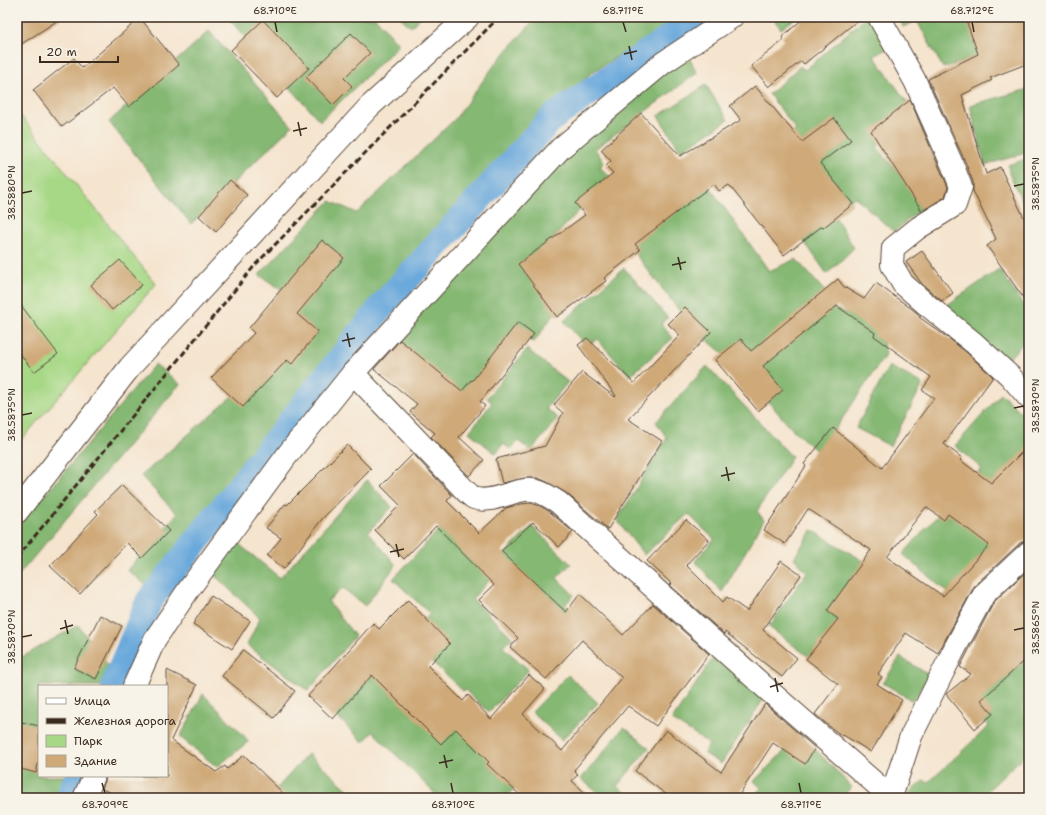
<svg xmlns="http://www.w3.org/2000/svg" width="1046" height="815" font-family="'Shantell Sans',sans-serif">
<style>
.green{fill:#a7d886;stroke:#718152}
.forest{fill:#85b873;stroke:#607148}
.lines{fill:none;stroke-linecap:round;stroke-linejoin:round}
.canal{stroke:#6aa9dc;stroke-width:27}
.building{fill:#cfa978;fill-rule:evenodd}
.street-casing{stroke:#574638;stroke-width:24}
.street{stroke:#fff;stroke-width:22}
.rail{stroke:#3b2a1e;stroke-width:3;stroke-dasharray:6 3;stroke-linecap:butt}
.ticks{fill:none;stroke:#3b2a1e;stroke-width:1.5}
.neatline{fill:none;stroke:#3b2a1e;stroke-width:1.5}
.ticks-label{font-size:10px;text-anchor:middle;fill:#3b2a1e}
</style>
<rect width="100%" height="100%" fill="#f7f3e8"/>
<filter id="ink" filterUnits="userSpaceOnUse"><feTurbulence type="fractalNoise" baseFrequency=".025" numOctaves="2"/><feDisplacementMap in="SourceGraphic" scale="8" xChannelSelector="R" yChannelSelector="G"/><feConvolveMatrix kernelMatrix="1 2 1 2 8 2 1 2 1" color-interpolation-filters="sRGB"/></filter>
<filter id="wash" filterUnits="userSpaceOnUse"><feTurbulence type="fractalNoise" baseFrequency=".012" numOctaves="4" result="noise"/><feDisplacementMap in="SourceGraphic" scale="16" xChannelSelector="R" yChannelSelector="G"/><feGaussianBlur stdDeviation="0.9" result="paint"/><feColorMatrix in="noise" values="0 0 0 0 0 0 0 0 0 0 0 0 0 0 0 0 0 1.4 0 .05"/><feComposite in="paint" operator="in"/></filter>
<g filter="url(#wash)">
<rect width="100%" height="100%" fill="#f5e4ce"/>
<!-- green -->
<polygon class="green" points="17,111 156,284 17,445"/>
<!-- forest -->
<g class="forest">
<polygon points="227,17 375,17 399,45 320,121"/>
<polygon points="400,17 420,17 411,27"/>
<polygon points="537,17 681,17 591,73 548,113 375,302 275,426 151,589 127,570 177,514 141,476 289,346 295,298 259,275 330,201 357,213 455,119 496,63"/>
<polygon points="772,17 797,17 781,29"/>
<polygon points="866,17 867,17 891,46 874,56 914,112 877,147 924,206 894,232 855,197 833,213 854,248 827,274 789,220 762,160 796,130 769,94 800,66 805,70"/>
<polygon points="899,17 1029,17 1029,40 943,68 917,21 903,27"/>
<polygon points="209,31 292,126 191,224 109,122"/>
<polygon points="686,52 697,73 595,149 604,162 600,167 613,180 597,195 577,213 527,266 559,307 534,342 516,335 452,415 393,348 407,335 402,328 576,138"/>
<polygon points="706,85 728,120 681,151 658,116"/>
<polygon points="1029,89 1029,152 985,165 970,105"/>
<polygon points="1029,158 1029,216 1009,173 1008,165"/>
<polygon points="709,186 769,271 796,259 828,295 830,307 878,325 886,354 832,434 820,454 790,427 739,367 693,328 632,250 651,211"/>
<polygon points="624,268 668,318 661,324 673,338 630,376 597,339 587,347 564,321"/>
<polygon points="999,269 1029,314 1029,336 1005,363 953,314 947,305"/>
<polygon points="527,349 568,382 546,409 558,418 531,451 518,441 511,449 503,444 496,454 469,432 492,403 487,398"/>
<polygon points="155,364 180,384 17,577 17,528"/>
<polygon points="707,366 792,457 757,511 764,520 722,592 695,561 714,539 688,514 644,555 617,520 667,438 656,422"/>
<polygon points="889,366 923,384 890,446 856,428"/>
<polygon points="1001,394 1029,419 1029,474 999,508 970,483 982,469 955,446"/>
<polygon points="367,480 392,507 368,532 396,565 365,606 343,588 328,601 355,636 308,691 247,645 260,618 210,571 234,540 280,578"/>
<polygon points="946,506 992,547 950,595 903,554"/>
<polygon points="450,518 502,566 472,599 512,637 503,647 529,670 489,712 465,690 463,691 407,638 430,614 393,579"/>
<polygon points="532,526 571,564 557,578 574,595 565,605 588,627 567,648 499,560"/>
<polygon points="812,530 872,566 813,660 769,627 807,572 794,558"/>
<polygon points="78,625 110,668 103,686 39,686 39,776 69,776 60,798 17,798 17,660"/>
<polygon points="363,653 443,709 518,785 505,798 439,798 373,732 363,742 318,698"/>
<polygon points="1029,655 1029,751 980,798 914,798 909,793 924,780 928,783 989,726 955,691 996,686"/>
<polygon points="900,657 929,675 913,701 883,683"/>
<polygon points="713,658 767,694 721,764 704,753 709,744 672,720"/>
<polygon points="568,675 598,703 562,740 532,712"/>
<polygon points="203,694 249,741 217,767 180,737"/>
<polygon points="624,727 649,748 617,786 632,798 604,798 581,779"/>
<polygon points="801,735 852,787 840,798 751,798 761,788 754,781"/>
<polygon points="308,754 355,796 354,798 273,798 270,796"/>
</g>
<g class="lines">
<!-- canal -->
<g class="canal">
<polyline points="114,686 149,601 383,305 552,118 700,17"/>
<polyline points="69,798 78,776"/>
</g>
</g>
<g id="blocks">
<!-- building -->
<g class="building">
<polygon points="17,17 63,17 17,47"/>
<polygon points="805,17 862,17 804,64 801,61 769,87 751,66 784,40 782,37"/>
<polygon points="965,17 1029,17 1029,63 990,78 992,80 962,95 986,174 1000,167 1029,228 1029,306 987,246 996,239 973,191 973,182 964,159 928,79 978,54"/>
<polygon points="140,18 179,65 129,107 113,88 62,127 33,90 74,58 82,68"/>
<polygon points="263,20 309,68 277,98 231,50"/>
<polygon points="351,33 370,53 344,78 352,86 333,105 306,77"/>
<polygon points="755,86 802,142 834,118 851,140 820,163 853,204 823,228 821,227 784,255 729,185 719,191 714,184 635,244 640,250 604,278 606,281 557,317 518,264 585,215 575,203 613,173 606,166 611,161 601,150 641,113 680,156 741,120 730,106"/>
<polygon points="910,100 940,169 948,187 945,197 922,211 871,131"/>
<polygon points="230,180 247,195 216,232 199,216"/>
<polygon points="322,240 344,258 297,314 318,332 292,364 287,360 243,407 211,378 254,333 249,328"/>
<polygon points="922,251 953,293 942,301 922,284 906,262"/>
<polygon points="120,260 142,285 112,310 91,285"/>
<path d="M838,279L844,287L864,299L876,283L912,309L921,316L919,317L948,338L966,352L993,377L944,444L962,458L960,460L991,483L1029,445V540H1026L1020,543L975,585L938,653L906,633L878,674L882,677L877,684L902,700L871,752L843,735L842,736L829,726L815,714L838,684L806,659L838,619L827,611L871,550L808,509L785,544L764,530L806,466L804,464L833,428L882,468L934,398L922,390L931,377L874,336L875,333L837,306L763,366L783,390L758,411L715,360L741,339L751,351ZM926,507L944,520L948,514L989,545L943,596L887,557Z"/>
<polygon points="17,300 58,354 34,372 17,350"/>
<polygon points="685,307 711,332 628,419 662,441 608,529 566,493 547,482 538,478 525,478 502,483 496,459 545,446 563,413 554,405 582,372 615,397 616,396 578,345 587,338 634,383 680,335 668,324"/>
<polygon points="518,322 534,334 480,402 485,406 459,437 484,460 469,476 431,437 435,433 410,412 417,404 374,369 400,340 462,391 471,380 472,381"/>
<polygon points="347,445 371,469 322,519 284,569 267,556 281,538 266,528 285,504 287,505"/>
<polygon points="413,454 452,495 447,501 479,533 506,508 521,504 531,503 540,506 550,512 573,532 559,547 533,522 501,551 566,612 580,594 623,635 653,604 709,654 656,726 628,706 574,770 578,774 572,781 591,798 523,798 487,764 489,762 456,729 441,744 372,675 333,719 308,696 373,623 379,629 408,600 450,644 428,666 463,701 468,695 491,719 529,675 545,689 523,714 562,751 622,678 582,640 546,679 510,647 518,638 479,600 494,585 436,526 404,559 375,530 400,505 381,486"/>
<polygon points="122,485 169,531 142,558 127,543 80,594 50,566 98,514 95,511"/>
<polygon points="686,520 709,540 686,565 723,602 727,597 747,611 781,561 801,575 763,630 797,658 782,677 725,632 724,634 670,585 672,584 647,561"/>
<polygon points="1029,569 1029,657 981,700 993,714 975,729 946,694 971,674 960,667 994,602"/>
<polygon points="211,596 250,621 232,649 193,624"/>
<polygon points="100,615 122,626 96,679 74,668"/>
<polygon points="243,650 295,691 274,718 222,676"/>
<polygon points="167,670 197,685 171,740 216,772 225,766 227,769 244,755 288,798 124,798 102,789 105,781 106,776 167,776"/>
<polygon points="765,704 815,748 805,764 773,743 737,798 671,798 635,771 666,730 721,772"/>
<polygon points="17,721 39,726 39,760 36,773 17,768"/>
</g>
</g>
</g>
<g filter="url(#ink)">
<use href="#blocks" fill-opacity="0" stroke="#574638" stroke-width="1"/>
<g class="lines">
<!-- street casing -->
<g class="street-casing">
<g id="street">
<polyline points="879,17 915,81 952,164 961,187 955,205 918,228 893,248 892,265 903,284 927,305 974,343 1010,376 1029,398"/>
<path d="M353,373L460,485C464,489 469,495 474,498C491,505 514,488 532,490C541,491 550,497 558,502L768,690L892,798"/>
<polyline points="17,512 130,367 369,107 468,17"/>
<polyline points="134,686 155,639 189,589 288,454 353,373 561,148 663,63 732,17"/>
<polyline points="891,797 911,736 955,648 984,594 1029,552"/>
<polyline points="84,798 94,776"/>
</g>
</g>
<!-- street -->
<use href="#street" class="street"/>
<!-- rail -->
<polyline class="rail" points="17,558 256,264 499,17"/>
</g>
</g>
<!-- ticks -->
<path class="ticks" d="M275,22L277,32M623,22L626,32M972,22L974,32M629,46L632,60M624,54L637,51M298,122L301,136M293,131L307,128M1014,186L1024,184M22,193L32,191M678,257L681,270M672,265L686,262M347,333L350,347M342,341L355,338M1014,408L1024,406M22,415L32,413M726,467L729,481M721,476L735,473M396,544L399,557M390,552L404,549M65,620L68,634M60,629L73,625M1014,630L1024,628M22,637L32,635M775,678L778,692M770,687L783,683M444,755L447,768M439,763L453,760M102,783L105,793M451,783L453,793M799,783L801,793"/>
<!-- margin -->
<rect width="1046" height="815" fill="none" stroke="#f7f3e8" stroke-width="44"/>
<!-- legend -->
<rect x="38" y="685" width="130" height="92" fill="#f7f3e8" stroke="#aca397"/>
<rect x="46" y="698" width="20" height="6" fill="#ffffff" stroke="#aca397"/>
<text x="74" y="705" font-size="12" fill="#3b2a1e">Улица</text>
<rect x="46" y="718" width="20" height="6" fill="#3b2a1e" stroke="#aca397"/>
<text x="74" y="725" font-size="12" fill="#3b2a1e">Железная дорога</text>
<rect x="46" y="735" width="20" height="12" fill="#a7d886" stroke="#aca397"/>
<text x="74" y="745" font-size="12" fill="#3b2a1e">Парк</text>
<rect x="46" y="755" width="20" height="12" fill="#cfa978" stroke="#aca397"/>
<text x="74" y="765" font-size="12" fill="#3b2a1e">Здание</text>
<!-- scale -->
<path d="M40 56v6h78v-6" fill="none" stroke="#3b2a1e" stroke-width="2"/>
<text x="46" y="56" font-size="12" fill="#3b2a1e" stroke="#f7f3e8" stroke-width="3" paint-order="stroke">20 m</text>
<rect x="22" y="22" width="1002" height="771" class="neatline"/>
<g class="ticks-label">
<text x="275" y="14">68.710°E</text>
<text x="623" y="14">68.711°E</text>
<text x="972" y="14">68.712°E</text>
<text transform="translate(1035 184) rotate(-90)" y="4">38.5875°N</text>
<text transform="translate(11 193) rotate(-90)" y="4">38.5880°N</text>
<text transform="translate(1035 406) rotate(-90)" y="4">38.5870°N</text>
<text transform="translate(11 415) rotate(-90)" y="4">38.5875°N</text>
<text transform="translate(1035 628) rotate(-90)" y="4">38.5865°N</text>
<text transform="translate(11 637) rotate(-90)" y="4">38.5870°N</text>
<text x="105" y="808">68.709°E</text>
<text x="453" y="808">68.710°E</text>
<text x="801" y="808">68.711°E</text>
</g>
</svg>
